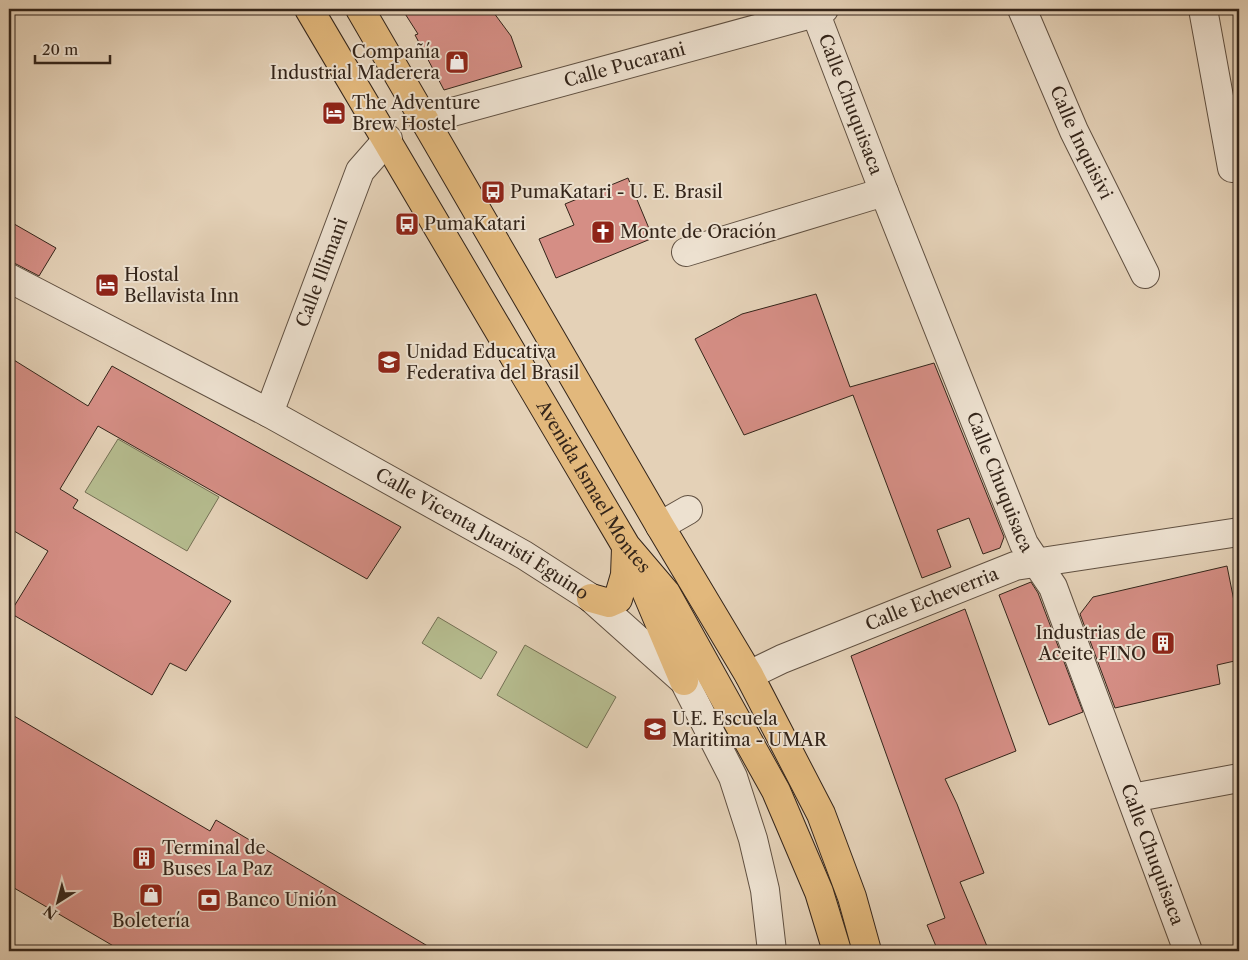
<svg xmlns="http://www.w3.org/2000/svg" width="1248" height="960" font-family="'Libre Caslon Text',serif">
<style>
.green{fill:#b5bb8e;stroke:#747054}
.building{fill:#d58e85;stroke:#34251a}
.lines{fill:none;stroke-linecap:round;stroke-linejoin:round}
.minor-casing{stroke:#605041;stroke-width:30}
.major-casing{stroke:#34251a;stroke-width:30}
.minor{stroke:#ede1d0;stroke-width:28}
.major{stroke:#e2b87c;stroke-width:28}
.labels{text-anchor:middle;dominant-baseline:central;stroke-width:4;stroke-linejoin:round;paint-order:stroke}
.poi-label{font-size:18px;fill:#34251a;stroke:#ede1d0;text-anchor:start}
.street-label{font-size:18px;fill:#34251a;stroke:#ede1d0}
</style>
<rect width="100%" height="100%" fill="#e4d1b7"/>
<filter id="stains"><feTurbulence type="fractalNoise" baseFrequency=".004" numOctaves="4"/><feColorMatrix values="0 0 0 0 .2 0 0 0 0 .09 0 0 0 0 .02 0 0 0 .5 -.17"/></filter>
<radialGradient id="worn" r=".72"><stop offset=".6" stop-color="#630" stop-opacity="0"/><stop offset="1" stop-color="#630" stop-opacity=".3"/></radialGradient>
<!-- green -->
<g class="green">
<polygon points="118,439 219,497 187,551 85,492"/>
<polygon points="438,617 497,652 481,679 422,643"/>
<polygon points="525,645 616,697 587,748 497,695"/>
</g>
<!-- building -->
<g class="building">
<polygon points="402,9 491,9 511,36 522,67 444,90 415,35 418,34"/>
<polygon points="628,178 653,238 556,278 539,239 574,225 565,204"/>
<polygon points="9,221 56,248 39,276 16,264 9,262"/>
<polygon points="816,294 850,387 934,363 1004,537 1000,548 983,554 969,518 937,530 951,567 922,578 853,395 744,435 695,339 742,314"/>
<polygon points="9,357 88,406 112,366 401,527 367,579 98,426 60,489 78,500 73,508 231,601 186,671 170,663 152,695 10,613 48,551 9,528"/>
<polygon points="1227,566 1239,626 1239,660 1217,665 1220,684 1115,708 1080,614 1093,597"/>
<polygon points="1031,582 1038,593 1083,712 1049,725 999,595"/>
<polygon points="965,609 1016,751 945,779 957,804 984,873 960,882 989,951 938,951 927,925 945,918 851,656"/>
<polygon points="9,713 210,831 216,820 436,951 122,951 9,885"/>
</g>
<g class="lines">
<!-- minor casing -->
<g class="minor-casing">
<g id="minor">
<path id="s1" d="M814,9L884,192L1024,544L1053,587L1188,951"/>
<path id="s2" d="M1022,9L1074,131L1145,274"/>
<polyline points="1203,9 1232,168"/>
<path id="s3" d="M423,120L815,13L824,9"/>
<polyline points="686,252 884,192"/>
<path id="s4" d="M9,278L269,413L524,555L591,598L684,681L733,777L753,839L765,890L772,951"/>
<path id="s5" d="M269,413L360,171L388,139"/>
<polyline points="660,526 688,510"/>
<path id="s6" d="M749,675L782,659L1015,566L1239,532"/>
<polyline points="1132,798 1239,778"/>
</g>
</g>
<!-- major casing -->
<g class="major-casing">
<g id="major">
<path id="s7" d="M309,9L626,546L666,593L776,791L819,892L837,951"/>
<polyline points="360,9 660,526 749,675 821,814 852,897 867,951"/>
<polyline points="640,577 684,681"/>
<polyline points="591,598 609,603 618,599 625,575 626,548"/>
</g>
</g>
<!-- minor -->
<use href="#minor" class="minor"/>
<!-- major -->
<use href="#major" class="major"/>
</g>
<!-- icons -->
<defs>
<g id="shop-square" transform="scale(1.25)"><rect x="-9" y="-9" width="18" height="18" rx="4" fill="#8f2418" stroke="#ede1d0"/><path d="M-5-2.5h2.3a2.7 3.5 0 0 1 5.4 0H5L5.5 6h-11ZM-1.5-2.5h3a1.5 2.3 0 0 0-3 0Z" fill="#fff"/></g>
<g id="hotel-square" transform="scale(1.25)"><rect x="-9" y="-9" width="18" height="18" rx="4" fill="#8f2418" stroke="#ede1d0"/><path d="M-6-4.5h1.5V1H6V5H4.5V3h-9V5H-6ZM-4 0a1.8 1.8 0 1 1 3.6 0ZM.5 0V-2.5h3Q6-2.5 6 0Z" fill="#fff"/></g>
<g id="bus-square" transform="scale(1.25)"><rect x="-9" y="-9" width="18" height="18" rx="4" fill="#8f2418" stroke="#ede1d0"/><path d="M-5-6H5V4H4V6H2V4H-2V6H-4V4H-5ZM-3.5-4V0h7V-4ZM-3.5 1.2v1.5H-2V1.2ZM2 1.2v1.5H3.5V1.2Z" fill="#fff"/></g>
<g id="church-square" transform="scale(1.25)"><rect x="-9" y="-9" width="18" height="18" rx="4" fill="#8f2418" stroke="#ede1d0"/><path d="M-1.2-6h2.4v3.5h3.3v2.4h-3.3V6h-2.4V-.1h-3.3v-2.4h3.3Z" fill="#fff"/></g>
<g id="school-square" transform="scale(1.25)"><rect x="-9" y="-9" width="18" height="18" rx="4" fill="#8f2418" stroke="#ede1d0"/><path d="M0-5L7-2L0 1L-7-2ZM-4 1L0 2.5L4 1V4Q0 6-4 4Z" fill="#fff"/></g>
<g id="building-square" transform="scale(1.25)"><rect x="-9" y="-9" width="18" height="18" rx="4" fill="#8f2418" stroke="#ede1d0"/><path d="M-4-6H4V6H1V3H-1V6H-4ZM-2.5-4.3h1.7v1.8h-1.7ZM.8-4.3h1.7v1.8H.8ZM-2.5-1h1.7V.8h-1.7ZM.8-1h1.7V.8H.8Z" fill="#fff"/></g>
<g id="bank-square" transform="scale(1.25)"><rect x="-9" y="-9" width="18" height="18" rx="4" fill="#8f2418" stroke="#ede1d0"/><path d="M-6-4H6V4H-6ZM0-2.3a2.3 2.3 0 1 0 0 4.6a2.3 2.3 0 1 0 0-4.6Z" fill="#fff"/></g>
</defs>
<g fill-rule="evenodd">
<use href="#shop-square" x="457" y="62"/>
<use href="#hotel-square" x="334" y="113"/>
<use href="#bus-square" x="493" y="192"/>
<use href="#bus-square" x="407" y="224"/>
<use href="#church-square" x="603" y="232"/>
<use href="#hotel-square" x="107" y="285"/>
<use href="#school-square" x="389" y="362"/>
<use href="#building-square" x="1163" y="643"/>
<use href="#school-square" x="655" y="729"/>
<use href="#building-square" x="144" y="858"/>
<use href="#shop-square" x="151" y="895"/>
<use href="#bank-square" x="209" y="900"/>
</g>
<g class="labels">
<!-- poi labels -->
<g class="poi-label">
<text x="440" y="52" text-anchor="end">Compañía<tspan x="440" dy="21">Industrial Maderera</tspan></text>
<text x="352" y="103">The Adventure<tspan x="352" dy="21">Brew Hostel</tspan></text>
<text x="510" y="192">PumaKatari - U. E. Brasil</text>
<text x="424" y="224">PumaKatari</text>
<text x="620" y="232">Monte de Oración</text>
<text x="124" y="275">Hostal<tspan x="124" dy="21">Bellavista Inn</tspan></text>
<text x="406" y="352">Unidad Educativa<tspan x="406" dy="21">Federativa del Brasil</tspan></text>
<text x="1146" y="633" text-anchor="end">Industrias de<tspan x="1146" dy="21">Aceite FINO</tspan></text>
<text x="672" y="719">U.E. Escuela<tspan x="672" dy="21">Maritima - UMAR</tspan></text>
<text x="162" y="848">Terminal de<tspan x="162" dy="21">Buses La Paz</tspan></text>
<text x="226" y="900">Banco Unión</text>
<text x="151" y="921" text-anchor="middle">Boletería</text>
</g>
<!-- street labels -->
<g class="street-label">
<text stroke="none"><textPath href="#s3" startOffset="209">Calle Pucarani</textPath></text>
<text stroke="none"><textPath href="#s1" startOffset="102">Calle Chuquisaca</textPath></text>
<text stroke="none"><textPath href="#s2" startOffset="146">Calle Inquisivi</textPath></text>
<text stroke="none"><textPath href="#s5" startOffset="150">Calle Illimani</textPath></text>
<text stroke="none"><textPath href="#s1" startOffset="508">Calle Chuquisaca</textPath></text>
<text stroke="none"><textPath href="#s7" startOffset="556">Avenida Ismael Montes</textPath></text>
<text stroke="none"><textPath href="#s4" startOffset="538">Calle Vicenta Juaristi Eguino</textPath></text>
<text stroke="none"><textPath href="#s6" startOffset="198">Calle Echeverria</textPath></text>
<text stroke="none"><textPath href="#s1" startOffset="912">Calle Chuquisaca</textPath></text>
</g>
</g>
<!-- margin -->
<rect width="1248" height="960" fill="none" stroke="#e4d1b7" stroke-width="30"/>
<rect x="10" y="10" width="1228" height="940" fill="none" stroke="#34251a" stroke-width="2.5"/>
<rect x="15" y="15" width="1218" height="930" fill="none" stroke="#34251a"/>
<!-- north arrow -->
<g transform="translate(58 902) rotate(216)" stroke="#ede1d0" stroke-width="4" paint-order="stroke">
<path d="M0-4L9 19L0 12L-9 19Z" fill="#34251a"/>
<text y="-8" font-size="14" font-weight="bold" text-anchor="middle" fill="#34251a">N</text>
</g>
<!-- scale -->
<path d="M35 55v8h75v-8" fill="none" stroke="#34251a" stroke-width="2.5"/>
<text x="42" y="55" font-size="15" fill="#34251a" stroke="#ede1d0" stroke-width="4" paint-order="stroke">20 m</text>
<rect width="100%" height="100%" filter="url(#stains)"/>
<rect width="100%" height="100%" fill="url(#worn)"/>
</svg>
